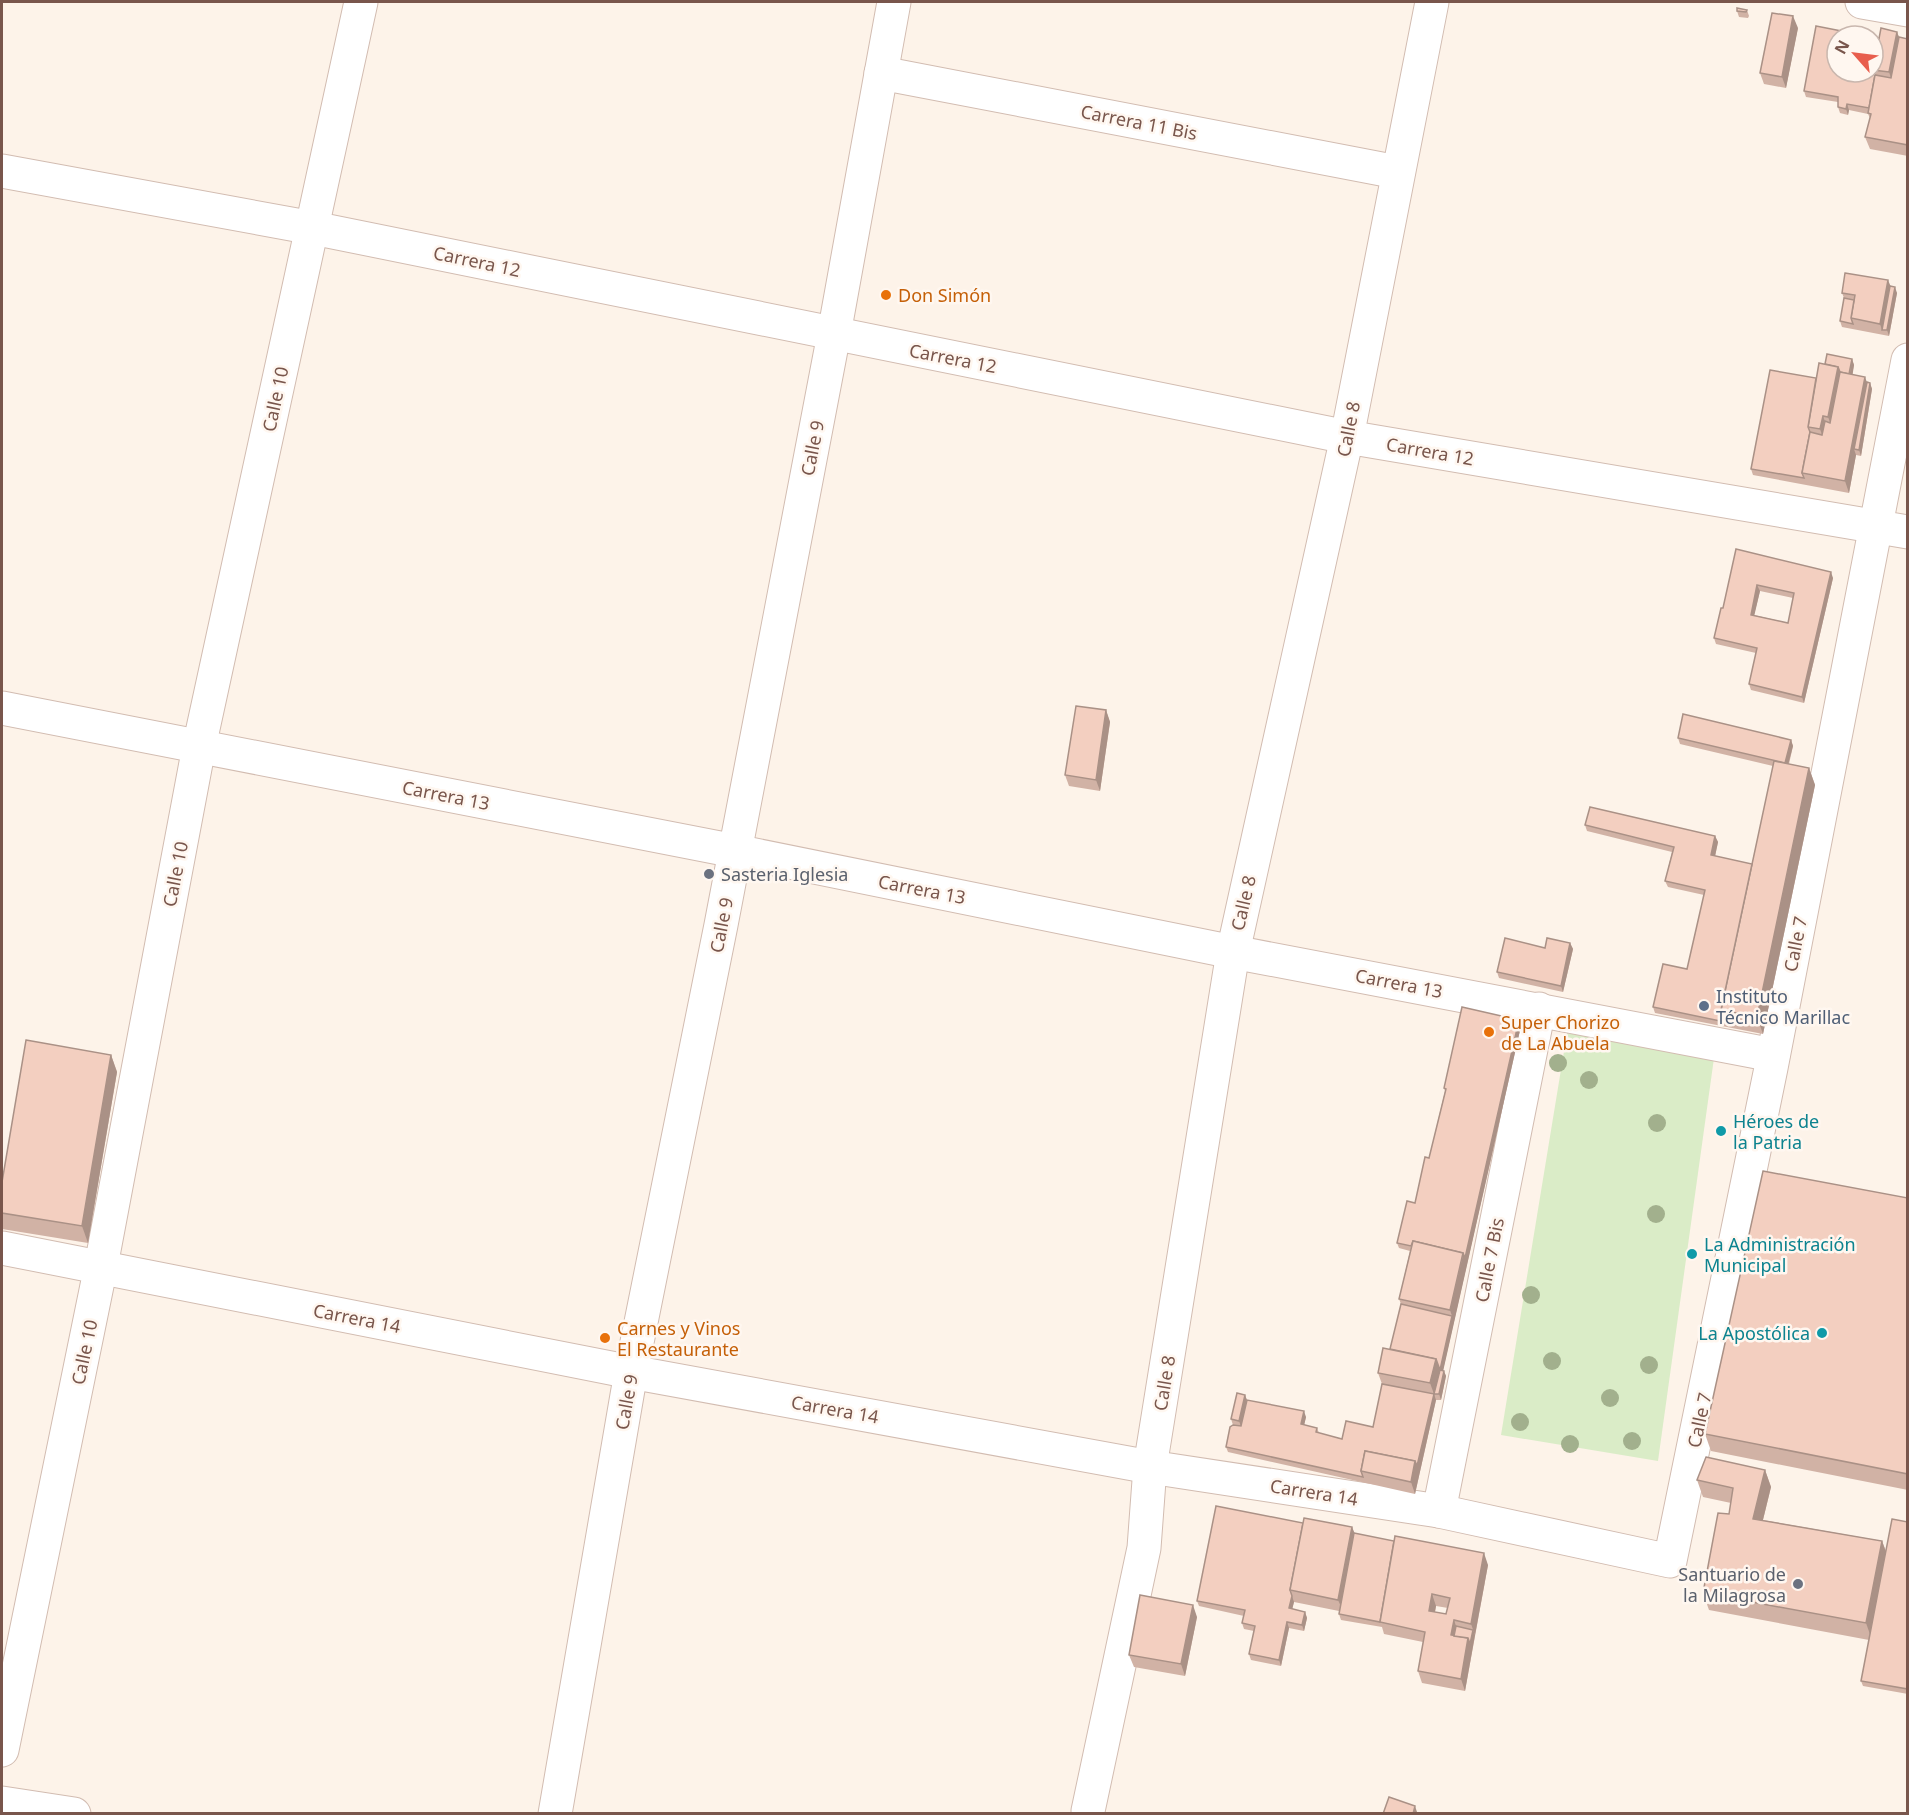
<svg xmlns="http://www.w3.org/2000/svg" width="1909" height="1815" font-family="'Noto Sans',sans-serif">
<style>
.green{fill:#daecc7}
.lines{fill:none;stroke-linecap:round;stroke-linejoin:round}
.street-casing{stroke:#d2bcb1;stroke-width:35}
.street{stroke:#fff;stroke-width:33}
.tree{fill:#a2b08d}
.wall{fill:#d1b2a5;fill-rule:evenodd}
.shaded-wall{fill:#aa9186}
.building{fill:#f3cfc0;stroke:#aa9186;stroke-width:1.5;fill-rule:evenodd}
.food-dot{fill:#e8710a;stroke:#fff7f0;stroke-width:2}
.worship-dot{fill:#6b7280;stroke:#fff7f0;stroke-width:2}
.service-dot{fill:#5c6f8a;stroke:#fff7f0;stroke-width:2}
.culture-dot{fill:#0f9aa8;stroke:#fff7f0;stroke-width:2}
.labels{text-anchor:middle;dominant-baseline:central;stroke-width:5;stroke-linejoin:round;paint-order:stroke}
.street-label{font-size:18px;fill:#79564c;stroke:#fff7f0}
.food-label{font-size:18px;fill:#c56008;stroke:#fff7f0;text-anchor:start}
.worship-label{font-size:18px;fill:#5b616d;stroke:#fff7f0;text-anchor:start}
.service-label{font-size:18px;fill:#4e5e75;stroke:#fff7f0;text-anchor:start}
.culture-label{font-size:18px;fill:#0d838f;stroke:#fff7f0;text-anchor:start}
</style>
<rect width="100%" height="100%" fill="#fdf3e9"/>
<!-- green -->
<polygon class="green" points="1567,1033 1714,1058 1658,1461 1501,1435"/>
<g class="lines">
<!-- street casing -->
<g class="street-casing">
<g id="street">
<polyline points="1862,2 1908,10"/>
<polyline points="881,73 1397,172"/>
<polyline points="2,171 313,228 1347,437 1908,532"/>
<polyline points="2,708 735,851 1233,952 1773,1055"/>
<polyline points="2,1248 631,1372 1150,1467 1439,1511 1670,1561 1771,1068 1908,360"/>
<polyline points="1439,1511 1539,1009"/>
<polyline points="2,1750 101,1266 199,747 361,2"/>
<polyline points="2,1803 74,1814"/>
<polyline points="1088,1811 1144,1548 1150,1467 1233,952 1347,437 1432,2"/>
<polyline points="555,1814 631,1372 721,925 834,334 894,2"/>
</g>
</g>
<!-- street -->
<use href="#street" class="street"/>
</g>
<!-- trees -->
<g class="tree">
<circle cx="1558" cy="1063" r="9"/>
<circle cx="1589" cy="1080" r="9"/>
<circle cx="1657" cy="1123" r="9"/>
<circle cx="1656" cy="1214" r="9"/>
<circle cx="1531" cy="1295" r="9"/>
<circle cx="1552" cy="1361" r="9"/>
<circle cx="1649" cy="1365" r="9"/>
<circle cx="1610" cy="1398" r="9"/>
<circle cx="1520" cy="1422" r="9"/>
<circle cx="1632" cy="1441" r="9"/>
<circle cx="1570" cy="1444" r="9"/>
</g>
<!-- wall -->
<g class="wall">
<polygon points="1747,10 1749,16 1748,18 1739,17 1737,11"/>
<polygon points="1798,28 1786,88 1764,84 1760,73"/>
<polygon points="1897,32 1899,37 1908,39 1908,156 1870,149 1865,137 1870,118 1868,114 1849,110 1848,115 1840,113 1838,107 1838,102 1806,97 1804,91 1879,38"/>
<polygon points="1890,286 1897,293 1889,336 1842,327 1840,321 1844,298 1842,293"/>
<polygon points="1852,359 1854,365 1852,375 1867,382 1870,383 1872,389 1861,456 1856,455 1849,493 1753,475 1751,469 1816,378 1825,364"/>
<path d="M1736,549L1833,578L1804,703L1751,690L1749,684L1756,653L1716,644L1714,638L1723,608ZM1760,591L1793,598L1788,623L1754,615Z"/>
<polygon points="1106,710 1110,722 1100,791 1069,786 1065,775"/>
<polygon points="1678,738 1791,740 1793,746 1789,764 1809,768 1815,785 1763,1034 1655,1013 1653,1007 1687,969 1704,895 1668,887 1665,881 1672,852 1587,831 1585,825 1715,836 1718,842 1715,856 1752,864 1773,766 1680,744"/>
<polygon points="1570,943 1573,949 1563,992 1499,978 1497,972 1545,948"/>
<polygon points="1519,1020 1521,1026 1443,1370 1446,1376 1441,1400 1436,1400 1415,1494 1228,1452 1226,1447 1233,1425 1231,1419 1245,1395 1247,1400 1306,1417 1304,1425 1317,1428 1319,1433 1342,1439 1373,1427 1382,1384 1378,1373 1390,1349 1401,1304 1399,1299 1410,1251 1399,1248 1397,1243 1415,1203 1429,1158 1445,1091 1444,1088"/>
<polygon points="111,1055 117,1072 88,1243 2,1229 2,1182"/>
<polygon points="1908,1198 1908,1490 1711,1451 1705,1434"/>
<polygon points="1765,1470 1771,1487 1763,1520 1882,1541 1886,1551 1908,1522 1908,1694 1863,1686 1861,1681 1869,1640 1709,1610 1703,1593 1729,1514 1731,1503 1703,1497 1697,1480"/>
<path d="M1303,1523L1352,1527L1354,1533L1488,1565L1465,1691L1422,1683L1418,1671L1423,1642L1384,1634L1382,1627L1341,1620L1339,1614V1611L1294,1602L1292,1609L1305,1612L1307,1618L1304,1631L1289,1628L1281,1666L1251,1660L1249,1654L1254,1631L1244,1629L1242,1623L1244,1616L1199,1606L1197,1601ZM1436,1606L1448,1608L1446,1614L1435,1612Z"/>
<polygon points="1197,1617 1185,1676 1134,1667 1129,1655"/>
</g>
<!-- shaded-wall -->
<g class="shaded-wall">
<polygon points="1793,16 1798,28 1786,88 1782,77"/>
<polygon points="1897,32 1903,48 1895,89 1889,72"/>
<polygon points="1847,104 1849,110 1848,115 1846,109"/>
<polygon points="1888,280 1893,292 1882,330 1880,324"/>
<polygon points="1895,287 1897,293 1889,336 1887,330"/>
<polygon points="1852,359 1854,365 1851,385 1849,379"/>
<polygon points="1838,367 1844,384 1835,434 1828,417"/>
<polygon points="1865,377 1869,388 1854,449 1856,455 1849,493 1845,481"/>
<polygon points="1870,383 1872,389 1861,456 1859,450"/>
<polygon points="1823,416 1829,433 1826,446 1820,429"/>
<polygon points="1831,572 1833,578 1804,703 1802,697"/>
<polygon points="1757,585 1760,591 1753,621 1751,615"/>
<polygon points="1106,710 1110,722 1100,791 1096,780"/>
<polygon points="1791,740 1793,746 1787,769 1785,764"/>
<polygon points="1809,768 1815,785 1763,1034 1757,1017"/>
<polygon points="1715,836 1718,842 1714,861 1711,855"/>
<polygon points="1570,943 1573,949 1563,992 1561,986"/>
<polygon points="1519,1020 1521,1026 1442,1376 1440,1370 1452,1316 1450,1310"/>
<polygon points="111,1055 117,1072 88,1243 82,1226"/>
<polygon points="1436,1359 1442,1376 1434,1394 1430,1383"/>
<polygon points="1444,1371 1446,1376 1441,1400 1439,1394"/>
<polygon points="1434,1394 1436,1400 1415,1494 1411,1482 1415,1461"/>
<polygon points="1245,1395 1249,1406 1243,1432 1239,1421"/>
<polygon points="1304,1411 1306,1417 1303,1430 1301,1424"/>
<polygon points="1765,1470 1771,1487 1759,1536 1753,1519"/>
<polygon points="1352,1527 1357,1539 1343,1611 1338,1600"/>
<polygon points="1882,1541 1888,1558 1872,1640 1866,1623"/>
<polygon points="1484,1553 1488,1565 1475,1635 1471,1624"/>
<polygon points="1432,1594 1436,1606 1433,1622 1429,1611"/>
<polygon points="1292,1596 1294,1602 1291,1614 1289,1608"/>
<polygon points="1193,1605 1197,1617 1185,1676 1181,1664"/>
<polygon points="1305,1612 1307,1618 1304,1631 1302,1625"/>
<polygon points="1454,1620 1458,1632 1453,1641 1451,1635"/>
<polygon points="1287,1622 1289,1628 1281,1666 1279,1660"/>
<polygon points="1473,1630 1475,1635 1465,1691 1461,1679 1468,1638"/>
<polygon points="1415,1806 1417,1812 1417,1814 1413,1814"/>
</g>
<!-- building -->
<g class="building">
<polygon points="1737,8 1747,10 1746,12 1737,11"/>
<polygon points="1772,13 1793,16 1782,77 1760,73"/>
<polygon points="1816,26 1867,36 1837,36 1837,72 1873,72 1873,71 1875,75 1869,108 1847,104 1846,109 1838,107 1838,97 1804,91"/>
<polygon points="1881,28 1897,32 1889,72 1873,70"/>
<polygon points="1873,37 1879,38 1873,68"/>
<polygon points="1899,37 1908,39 1908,145 1865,137 1871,114 1868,113 1875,75 1891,78"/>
<polygon points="1845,273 1888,280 1880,324 1851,318 1855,295 1842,293"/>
<polygon points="1890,286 1895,287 1887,330 1882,330"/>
<polygon points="1844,298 1854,300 1851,318 1853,324 1840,321"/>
<polygon points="1827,354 1852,359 1849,374 1840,372 1838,367 1825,364"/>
<polygon points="1819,363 1838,367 1828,417 1823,416 1820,429 1808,427"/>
<polygon points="1770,370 1816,378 1808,427 1810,432 1802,473 1804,478 1751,469"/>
<polygon points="1840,372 1865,377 1845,481 1802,473 1810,432 1822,435 1825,421 1830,423"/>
<polygon points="1867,382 1870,383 1859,450 1854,449"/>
<path d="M1736,549L1831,572L1802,697L1749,684L1757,648L1714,638L1721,608H1723ZM1757,585L1794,593L1788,623L1751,615Z"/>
<polygon points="1076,706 1106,710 1096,780 1065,775"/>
<polygon points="1683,714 1791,740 1785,763 1678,738"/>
<polygon points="1774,761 1809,768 1757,1017 1721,1010"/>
<polygon points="1590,807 1715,836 1711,855 1752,864 1721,1010 1725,1022 1653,1007 1663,964 1687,969 1705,890 1665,881 1674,847 1585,825"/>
<polygon points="1505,938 1545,948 1547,938 1570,943 1561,986 1497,972"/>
<polygon points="1462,1007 1519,1020 1465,1258 1463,1253 1413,1241 1411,1246 1397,1243 1407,1201 1415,1203 1425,1157 1429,1158 1446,1089 1444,1088"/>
<polygon points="26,1040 111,1055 82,1226 2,1213 2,1182"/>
<polygon points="1763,1171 1908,1198 1908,1474 1705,1434"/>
<polygon points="1413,1241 1463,1253 1450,1310 1399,1299"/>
<polygon points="1401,1304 1452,1316 1440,1370 1436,1359 1390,1349"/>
<polygon points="1383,1348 1436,1359 1430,1383 1378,1373"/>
<polygon points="1440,1370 1444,1371 1439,1394 1434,1394 1417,1466 1415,1461 1365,1451 1361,1471 1363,1477 1226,1447 1230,1427 1233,1425 1241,1426 1247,1400 1304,1411 1301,1424 1317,1428 1316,1432 1342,1439 1346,1421 1373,1427 1382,1384 1434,1394"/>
<polygon points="1237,1393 1245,1395 1239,1421 1231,1419"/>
<polygon points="1365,1451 1415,1461 1411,1482 1361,1471"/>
<polygon points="1706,1457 1765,1470 1753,1519 1882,1541 1866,1623 1703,1593 1718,1513 1729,1514 1733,1488 1697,1480"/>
<polygon points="1216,1506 1303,1523 1290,1590 1292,1596 1289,1608 1305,1612 1302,1625 1287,1622 1279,1660 1249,1654 1255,1626 1242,1623 1245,1610 1197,1601"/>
<polygon points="1304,1518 1352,1527 1338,1600 1290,1590"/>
<polygon points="1892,1519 1908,1522 1908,1689 1861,1681"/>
<polygon points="1354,1533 1394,1541 1380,1622 1339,1614"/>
<path d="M1395,1536L1484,1553L1471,1624L1454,1620L1451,1635L1468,1638L1461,1679L1418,1671L1425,1632L1380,1622ZM1432,1594L1450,1598L1446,1614L1429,1611Z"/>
<polygon points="1140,1595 1193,1605 1181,1664 1129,1655"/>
<polygon points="1456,1626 1473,1630 1470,1644 1468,1638 1454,1636"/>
<polygon points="1389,1797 1415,1806 1413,1814 1383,1814"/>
</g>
<!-- markers -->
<g class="food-dot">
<circle cx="886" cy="295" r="6"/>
<circle cx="1489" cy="1032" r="6"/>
<circle cx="605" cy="1338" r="6"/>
</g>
<g class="worship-dot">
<circle cx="709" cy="874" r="6"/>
<circle cx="1798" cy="1584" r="6"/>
</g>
<circle class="service-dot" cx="1704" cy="1006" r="6"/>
<g class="culture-dot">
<circle cx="1721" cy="1131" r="6"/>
<circle cx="1692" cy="1254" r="6"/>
<circle cx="1822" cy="1333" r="6"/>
</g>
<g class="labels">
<!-- street labels -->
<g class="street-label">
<text transform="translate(1139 122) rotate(11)">Carrera 11 Bis</text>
<text transform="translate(477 261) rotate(12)">Carrera 12</text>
<text transform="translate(953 358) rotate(11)">Carrera 12</text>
<text transform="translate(275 399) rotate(-78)">Calle 10</text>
<text transform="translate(1348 429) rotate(-79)">Calle 8</text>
<text transform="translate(812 448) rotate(-79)">Calle 9</text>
<text transform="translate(1430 451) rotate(10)">Carrera 12</text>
<text transform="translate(446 795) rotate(11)">Carrera 13</text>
<text transform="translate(175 874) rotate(-79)">Calle 10</text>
<text transform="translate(922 889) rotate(11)">Carrera 13</text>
<text transform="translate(1243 903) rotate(-77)">Calle 8</text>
<text transform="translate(721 925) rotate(-79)">Calle 9</text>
<text transform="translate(1795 944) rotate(-79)">Calle 7</text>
<text transform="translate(1399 983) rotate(11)">Carrera 13</text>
<text transform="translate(1489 1260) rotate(-79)">Calle 7 Bis</text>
<text transform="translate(357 1318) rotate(11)">Carrera 14</text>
<text transform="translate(84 1352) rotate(-78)">Calle 10</text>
<text transform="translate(1164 1383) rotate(-81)">Calle 8</text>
<text transform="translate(626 1402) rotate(-80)">Calle 9</text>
<text transform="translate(835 1409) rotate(10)">Carrera 14</text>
<text transform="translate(1699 1420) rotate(-78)">Calle 7</text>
<text transform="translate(1314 1492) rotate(9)">Carrera 14</text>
</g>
<!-- food labels -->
<g class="food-label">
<text x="898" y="295">Don Simón</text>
<text x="1501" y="1022">Super Chorizo<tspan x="1501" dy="21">de La Abuela</tspan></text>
<text x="617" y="1328">Carnes y Vinos<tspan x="617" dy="21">El Restaurante</tspan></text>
</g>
<!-- worship labels -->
<g class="worship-label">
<text x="721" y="874">Sasteria Iglesia</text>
<text x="1786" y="1574" text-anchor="end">Santuario de<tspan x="1786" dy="21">la Milagrosa</tspan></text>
</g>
<!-- service labels -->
<g class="service-label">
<text x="1716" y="996">Instituto<tspan x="1716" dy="21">Técnico Marillac</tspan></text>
</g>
<!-- culture labels -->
<g class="culture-label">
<text x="1733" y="1121">Héroes de<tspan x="1733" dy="21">la Patria</tspan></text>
<text x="1704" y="1244">La Administración<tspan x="1704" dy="21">Municipal</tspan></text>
<text x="1810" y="1333" text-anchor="end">La Apostólica</text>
</g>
</g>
<!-- border -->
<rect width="1909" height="1815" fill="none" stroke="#79564c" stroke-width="6"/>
<!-- north arrow -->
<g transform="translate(1855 54) rotate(298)"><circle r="28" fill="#fff7f0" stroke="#c9b7ae" stroke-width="1.5"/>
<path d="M0-4.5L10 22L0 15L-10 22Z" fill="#e85e4d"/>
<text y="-9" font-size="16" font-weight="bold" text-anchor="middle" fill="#79564c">N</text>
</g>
</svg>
